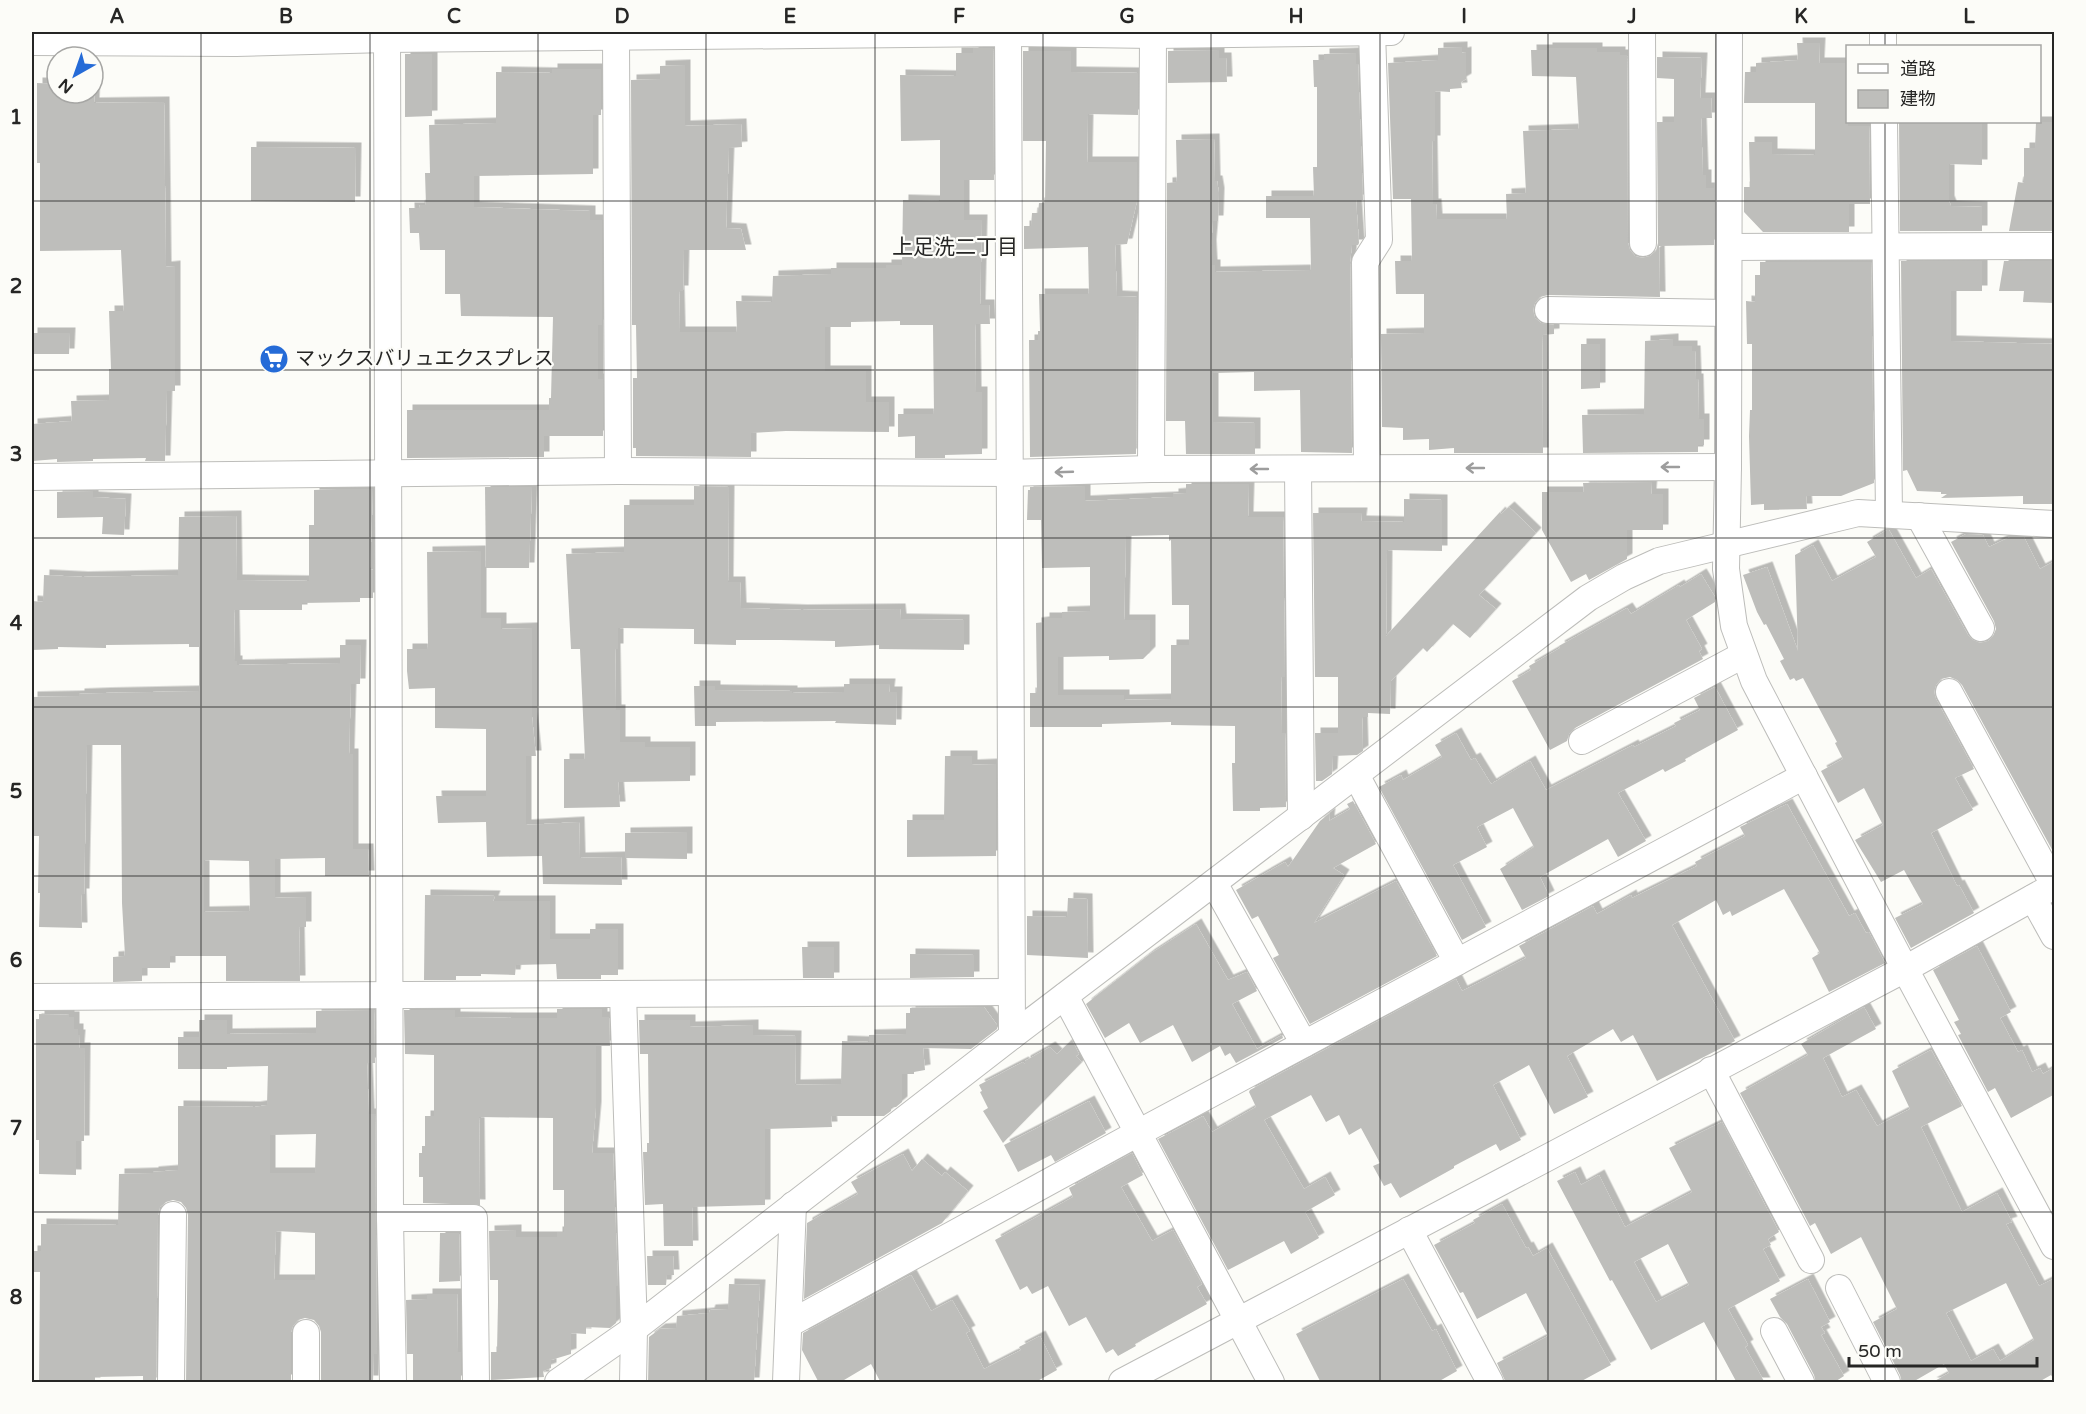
<svg xmlns="http://www.w3.org/2000/svg" width="2086" height="1414" font-family="'Varela Round','Noto Sans JP',sans-serif">
<style>
.building{fill:#bebebb;fill-rule:evenodd;filter:url(#shadow)}
.lines{fill:none;stroke-linecap:round;stroke-linejoin:round}
.street-casing{stroke:#bdbdba;stroke-width:28}
.street{stroke:#fff;stroke-width:26}
.oneway{stroke:#9d9d9d}
.grid{fill:none;stroke:#262625;stroke-width:1.5;stroke-opacity:0.55}
.labels{text-anchor:middle;dominant-baseline:central;stroke-width:4.5;stroke-linejoin:round;paint-order:stroke}
.poi-label{font-size:20px;fill:#262625;stroke:#fcfcf8;text-anchor:start}
.neighbourhood-label{font-size:21px;fill:#262625;stroke:#fcfcf8}
.neatline{fill:none;stroke:#262625;stroke-width:2}
.grid-label{font-size:20px;text-anchor:middle;font-weight:bold;fill:#262625}
</style>
<defs>
<filter id="shadow"><feDropShadow dx="5.5" dy="-5.5" stdDeviation="0" flood-color="#0004"/></filter>
</defs>
<rect width="100%" height="100%" fill="#fcfcf8"/>
<!-- building -->
<g class="building">
<polygon points="1797,43 1820,43 1819,63 1848,63 1848,126 1869,126 1870,204 1849,204 1849,232 1763,232 1744,212 1744,187 1750,187 1749,142 1772,142 1772,154 1815,155 1815,103 1744,103 1745,72 1756,72 1756,63 1798,60"/>
<polygon points="1462,47 1462,53 1466,52 1466,79 1461,82 1462,88 1450,89 1450,92 1435,91 1435,141 1432,141 1433,204 1436,204 1437,219 1507,219 1506,194 1526,193 1523,131 1579,129 1576,77 1532,76 1531,50 1547,50 1547,48 1597,48 1597,52 1620,52 1620,55 1627,55 1628,243 1630,250 1635,256 1642,258 1650,256 1656,251 1658,243 1657,122 1674,122 1674,79 1657,78 1657,57 1702,58 1700,98 1711,98 1712,118 1701,118 1703,175 1706,175 1706,188 1714,188 1714,245 1659,246 1660,297 1548,295 1540,297 1535,303 1533,310 1535,318 1541,323 1554,325 1554,334 1542,335 1543,453 1454,453 1454,448 1429,450 1429,439 1403,440 1403,428 1382,427 1381,334 1424,333 1424,294 1396,294 1395,261 1412,261 1411,199 1393,199 1388,63 1438,60 1438,48"/>
<polygon points="973,48 993,48 994,180 964,180 964,220 982,220 980,305 989,305 990,324 975,324 976,392 982,392 982,454 945,455 945,458 915,458 915,436 898,437 898,414 934,414 933,325 900,325 900,321 851,322 851,327 825,327 825,371 866,371 866,402 889,402 889,432 786,431 751,433 751,457 636,456 636,448 633,448 633,378 637,378 636,325 632,325 631,80 660,79 660,66 685,65 685,126 741,124 742,147 729,148 726,228 741,229 746,250 684,250 683,291 679,291 680,332 737,332 736,301 772,302 773,276 831,274 831,268 886,268 886,265 902,265 903,200 940,201 940,140 901,141 900,75 956,76 956,53 973,53"/>
<polygon points="1219,50 1219,58 1226,58 1227,82 1168,83 1168,51"/>
<polygon points="1023,51 1071,51 1071,72 1138,73 1138,115 1088,114 1087,162 1137,162 1137,201 1127,244 1115,245 1117,296 1137,297 1136,454 1030,457 1029,340 1038,340 1038,331 1040,331 1039,294 1089,294 1088,247 1024,249 1024,226 1031,226 1032,213 1038,213 1039,203 1045,203 1046,141 1023,141"/>
<polygon points="1356,53 1356,64 1358,64 1363,200 1356,200 1359,243 1358,245 1352,245 1350,262 1352,453 1301,452 1300,390 1254,391 1254,372 1213,373 1213,422 1255,423 1255,454 1186,454 1185,421 1166,421 1167,183 1177,182 1176,140 1214,139 1215,181 1217,181 1219,193 1218,221 1213,221 1211,245 1212,265 1215,265 1215,272 1311,270 1310,218 1266,218 1266,196 1314,196 1313,167 1317,167 1317,87 1314,87 1313,60 1324,60 1324,54"/>
<polygon points="405,54 432,54 432,116 405,117"/>
<polygon points="552,69 601,69 601,115 593,115 593,174 474,176 474,207 590,211 590,220 602,220 602,325 598,325 598,379 603,379 603,436 544,436 544,457 407,458 407,410 549,410 549,398 551,398 553,317 461,316 460,294 445,294 445,250 420,250 419,233 410,233 409,208 419,208 420,205 426,205 425,173 430,173 429,125 496,123 496,72 552,73"/>
<polygon points="95,77 94,103 164,102 166,267 175,266 175,391 167,391 165,461 145,461 146,458 93,459 93,461 57,462 57,459 33,461 32,424 72,421 71,401 109,400 109,369 111,369 109,311 124,311 121,250 40,251 40,163 37,163 37,83 57,84 57,93 93,93 93,78"/>
<polygon points="1899,122 1982,122 1982,165 1949,164 1949,201 1951,206 1982,207 1982,231 1900,231"/>
<polygon points="2036,122 2055,122 2055,231 2009,231 2018,182 2024,183 2024,148 2035,148"/>
<polygon points="251,147 356,148 355,202 251,201"/>
<polygon points="1901,261 1982,261 1982,291 1951,291 1951,341 2055,344 2055,504 2023,504 2023,496 1941,498 1947,494 1941,494 1941,492 1917,491 1907,470 1903,471"/>
<polygon points="2004,261 2055,261 2055,303 2023,302 2024,291 1999,291"/>
<polygon points="1760,262 1871,262 1874,483 1841,496 1806,496 1807,509 1764,510 1764,504 1751,505 1749,436 1750,410 1752,410 1752,344 1747,344 1746,301 1755,302 1755,275 1760,275"/>
<polygon points="32,333 70,333 69,354 32,354"/>
<polygon points="1673,339 1673,346 1692,346 1692,351 1695,351 1696,379 1698,379 1699,419 1704,419 1704,445 1698,445 1698,452 1583,453 1582,415 1644,414 1645,341"/>
<polygon points="1581,344 1600,344 1600,388 1581,389"/>
<polygon points="1652,482 1651,494 1663,494 1663,530 1627,530 1627,559 1589,580 1586,574 1571,582 1542,530 1542,492 1584,492 1583,483"/>
<path d="M1186,484H1249L1248,517H1283L1285,677H1281L1282,733H1285L1286,807L1260,808V811H1233L1232,763H1235V726L1171,725V722L1102,724V727H1030V693H1037L1036,623L1044,622V618H1062V612L1090,611V567L1042,568L1041,520H1027L1028,490H1030V487L1085,486V501L1173,497V494L1186,493ZM1169,535V541L1171,540L1172,605H1189V645H1171V699L1124,700V695H1058V657L1109,656V660L1143,659L1150,652V620H1124L1126,536Z"/>
<polygon points="694,486 729,487 728,582 740,582 741,608 802,610 900,609 901,619 964,620 964,650 879,649 879,645 835,647 835,641 781,640 736,640 736,645 694,644 694,629 618,628 618,649 615,649 616,710 620,710 620,742 645,742 645,747 690,747 690,781 618,782 620,807 564,808 564,759 585,759 580,649 571,649 566,554 624,552 624,505 694,505"/>
<polygon points="485,487 532,487 529,568 486,568"/>
<path d="M338,489H373L370,569L373,570V598H360V602L302,603V610H234L235,661H237V665L340,663V645H361L360,684H351L349,754H353V849H368L369,876H325V858L275,859V898L306,897V927H299L300,981H226V956H170V968H142V981L113,982V957L125,956L122,903L121,745H87L84,894H81L82,928L39,927L40,893H38L39,836H33L32,697L79,696V694L105,693L199,691V647H189V644L106,645V648L58,647V649L32,650V601L43,602L44,575L83,577L178,575L179,517L236,516L237,580L309,581V525H314V490ZM204,860L249,861L250,911L204,912Z"/>
<polygon points="93,491 93,497 126,499 124,535 102,534 103,517 57,518 57,492"/>
<polygon points="1404,499 1442,500 1442,551 1387,550 1386,636 1500,512 1501,514 1509,507 1536,533 1479,595 1496,609 1470,638 1453,624 1427,652 1423,648 1391,681 1390,714 1368,713 1368,717 1362,717 1363,751 1357,755 1333,756 1332,774 1322,781 1316,781 1315,733 1338,733 1338,677 1315,677 1313,513 1362,513 1361,521 1404,522"/>
<polygon points="1887,530 1889,530 1916,578 1931,569 1968,635 1973,640 1980,643 1988,641 1993,636 1996,629 1994,621 1951,542 1966,534 1983,535 1989,547 2010,537 2024,537 2040,569 2055,561 2055,855 1962,685 1957,680 1950,677 1941,679 1936,685 1934,692 1936,699 1974,769 1955,778 1973,810 1931,833 1957,886 1959,885 1974,913 1911,948 1895,918 1923,904 1904,870 1881,882 1855,840 1883,825 1864,788 1838,803 1821,771 1843,759 1835,743 1837,742 1803,678 1796,681 1794,678 1790,680 1780,661 1784,659 1766,624 1764,625 1757,612 1743,575 1767,567 1798,651 1795,555 1813,545 1832,581 1876,557 1867,542"/>
<polygon points="481,551 481,618 501,618 501,629 532,628 532,717 536,756 526,756 526,825 579,822 580,858 621,857 622,885 543,884 542,856 487,857 486,822 438,823 436,796 486,796 486,729 435,728 435,688 409,689 407,671 407,649 428,649 427,552"/>
<polygon points="1701,574 1715,597 1715,602 1686,620 1702,649 1699,651 1703,659 1575,728 1569,734 1567,741 1550,750 1512,681 1531,670 1529,666 1560,648 1559,646 1627,608 1631,614 1679,585 1680,587"/>
<polygon points="844,684 890,684 889,692 897,692 896,725 835,723 836,721 716,722 716,726 695,726 694,686 715,686 715,690 792,691 792,693 844,692"/>
<polygon points="1715,687 1738,730 1685,759 1686,761 1665,772 1663,769 1618,793 1646,841 1618,857 1608,839 1540,877 1549,896 1522,910 1500,869 1534,847 1513,808 1477,827 1487,847 1453,865 1486,927 1462,940 1379,787 1401,775 1403,780 1442,757 1435,745 1456,733 1471,760 1475,758 1491,784 1530,761 1546,790 1633,745 1634,747 1676,726 1674,723 1700,710 1694,698"/>
<polygon points="945,756 972,756 972,765 996,764 996,856 907,857 907,820 944,820"/>
<polygon points="1353,801 1376,844 1333,868 1344,875 1314,923 1396,881 1437,956 1310,1024 1273,958 1279,955 1258,916 1252,919 1236,890 1285,862 1288,867 1320,821 1330,813 1329,821 1350,809 1347,804"/>
<polygon points="1787,804 1849,916 1855,913 1866,933 1869,932 1885,963 1829,992 1812,958 1820,953 1784,889 1732,916 1730,911 1723,915 1716,900 1672,925 1735,1041 1657,1081 1633,1035 1621,1042 1613,1029 1567,1056 1588,1097 1554,1114 1529,1065 1493,1085 1521,1140 1500,1151 1496,1144 1454,1166 1454,1168 1400,1198 1391,1183 1384,1186 1373,1166 1380,1163 1361,1128 1349,1135 1339,1115 1326,1122 1311,1095 1264,1120 1304,1189 1325,1177 1335,1195 1305,1212 1319,1238 1291,1254 1284,1241 1228,1270 1158,1139 1203,1116 1212,1132 1256,1107 1249,1092 1250,1090 1456,979 1462,991 1480,982 1526,958 1519,946 1593,906 1597,914 1631,895 1632,898 1697,866 1695,862 1745,836 1740,827"/>
<polygon points="687,832 687,859 625,858 625,833"/>
<polygon points="425,895 495,896 493,901 550,901 550,939 590,939 590,929 618,929 618,975 601,975 601,979 557,979 556,964 516,965 515,975 481,974 481,976 456,976 456,980 424,980"/>
<polygon points="1068,898 1087,899 1088,958 1027,955 1027,916 1067,917"/>
<polygon points="1196,924 1228,980 1247,972 1257,991 1232,1004 1257,1049 1282,1035 1283,1038 1236,1063 1230,1053 1225,1056 1220,1046 1192,1062 1173,1025 1140,1043 1129,1023 1105,1038 1086,1004 1150,954"/>
<polygon points="1977,946 2011,1012 2000,1018 2018,1052 2022,1050 2032,1072 2040,1068 2043,1074 2055,1067 2055,1094 2011,1118 1995,1088 1988,1092 1958,1035 1961,1034 1954,1022 1959,1020 1933,970"/>
<polygon points="802,947 834,947 834,978 803,978"/>
<polygon points="910,954 974,955 974,977 910,978"/>
<polygon points="984,1007 997,1025 997,1029 971,1049 923,1048 925,1070 914,1072 914,1074 902,1074 902,1102 896,1107 891,1107 891,1111 884,1116 831,1116 832,1127 765,1129 765,1205 692,1207 693,1246 664,1246 663,1204 645,1205 643,1152 647,1152 647,1143 649,1143 648,1054 640,1054 639,1020 690,1020 690,1027 753,1025 753,1035 796,1036 795,1085 841,1084 842,1041 869,1042 869,1035 906,1034 906,1013 910,1013 910,1008"/>
<path d="M1864,1007L1876,1029L1823,1058L1842,1097L1856,1090L1877,1126L1910,1109L1892,1071L1931,1050L1962,1106L1921,1127L1962,1212L1997,1193L2012,1222L2006,1224L2039,1286L2055,1278V1381L2051,1375L2037,1383H1931L1949,1373L1944,1364L1911,1383H1902L1900,1375L1873,1322L1897,1309L1861,1237L1831,1254L1815,1223L1810,1226L1740,1093L1808,1055L1801,1044ZM2006,1283L2034,1340L2000,1361L1993,1349L1971,1361L1946,1313Z"/>
<polygon points="557,1009 602,1009 602,1017 609,1017 610,1046 596,1046 596,1107 592,1153 613,1153 618,1286 616,1286 616,1323 610,1328 586,1327 586,1334 571,1333 571,1354 551,1360 551,1368 543,1371 544,1377 491,1380 491,1352 497,1352 498,1302 498,1280 490,1280 489,1231 516,1230 516,1237 557,1237 557,1232 564,1232 564,1190 553,1190 553,1118 479,1117 480,1205 423,1203 423,1177 419,1177 419,1153 422,1153 422,1146 425,1146 425,1116 434,1116 434,1055 405,1054 404,1010 455,1010 455,1017 512,1018 557,1018"/>
<path d="M374,1010L375,1063H367L369,1114H375L377,1354H374L373,1381H321V1332L319,1326L314,1320L305,1318L298,1320L293,1326L291,1332V1380H285V1382L241,1381V1383H186L188,1215L186,1208L181,1202L173,1200L166,1202L160,1207L158,1215L156,1383H143V1376L95,1377V1383H39L40,1272H32V1251H41V1224L118,1225L119,1174L153,1173V1172L178,1170V1106L255,1107L267,1105L268,1066L227,1067V1069H178V1037H199V1020H227V1034L316,1033V1011ZM316,1134L315,1173H270V1135ZM276,1231L315,1233V1280H274Z"/>
<polygon points="39,1014 69,1015 69,1017 74,1017 74,1029 78,1029 78,1035 80,1035 79,1048 85,1048 84,1141 76,1141 76,1175 39,1174 39,1140 36,1140 36,1019 39,1019"/>
<polygon points="1072,1040 1079,1054 1076,1056 1082,1062 1003,1143 983,1111 988,1108 980,1092 982,1091 979,1085 1023,1062 1025,1064 1025,1061 1050,1047 1057,1054"/>
<polygon points="1089,1101 1106,1133 1055,1162 1051,1155 1018,1172 1004,1145"/>
<path d="M1722,1122L1779,1232L1768,1239L1771,1245L1763,1249L1780,1281L1728,1309L1748,1345L1745,1347L1765,1383H1737L1704,1322L1651,1350L1612,1280L1610,1281L1557,1181L1575,1172L1581,1185L1599,1175L1625,1227L1692,1192L1669,1148ZM1668,1244L1689,1285L1656,1302L1634,1262Z"/>
<polygon points="1132,1153 1143,1175 1121,1187 1152,1241 1173,1230 1202,1284 1197,1287 1207,1304 1135,1344 1136,1346 1118,1356 1113,1349 1106,1353 1086,1317 1069,1326 1048,1286 1032,1294 1027,1286 1020,1290 995,1240 1073,1197 1069,1188"/>
<polygon points="903,1154 912,1171 922,1159 942,1176 945,1172 968,1191 942,1223 804,1299 807,1223 858,1194 851,1182"/>
<polygon points="1502,1204 1526,1248 1528,1247 1533,1256 1547,1248 1611,1365 1578,1383 1506,1383 1497,1363 1548,1336 1539,1318 1526,1293 1477,1319 1463,1292 1460,1293 1434,1245 1475,1223 1473,1220"/>
<polygon points="440,1233 459,1233 460,1281 439,1282"/>
<polygon points="647,1256 673,1256 674,1275 667,1275 666,1285 648,1285"/>
<polygon points="911,1275 931,1311 952,1300 970,1331 966,1333 984,1369 1021,1350 1019,1347 1040,1336 1057,1370 1034,1383 881,1383 871,1364 839,1383 819,1383 802,1350 803,1333"/>
<polygon points="1403,1279 1432,1331 1436,1329 1457,1371 1436,1383 1321,1383 1296,1334"/>
<polygon points="1808,1279 1830,1322 1821,1327 1825,1333 1821,1335 1844,1376 1833,1383 1816,1383 1814,1375 1787,1324 1780,1317 1770,1299"/>
<polygon points="729,1284 760,1285 754,1383 648,1383 649,1337 660,1329 676,1328 677,1316 709,1313 710,1310 728,1309"/>
<polygon points="427,1294 457,1294 458,1352 461,1352 461,1381 413,1382 413,1354 407,1354 406,1300 427,1299"/>
</g>
<g class="lines">
<!-- street casing -->
<g class="street-casing">
<g id="street">
<polyline points="387,32 390,1218 393,1382"/>
<polyline points="1008,32 1012,1036"/>
<polyline points="1642,32 1643,243"/>
<polyline points="1729,32 1728,467 1726,569 1734,626 1754,681 1905,969 2054,1246"/>
<polyline points="1883,32 1883,46"/>
<polyline points="616,38 618,471"/>
<polyline points="32,42 236,43 387,39 1008,33 1153,35 1391,32"/>
<polyline points="1884,122 1889,514"/>
<polyline points="1729,247 2054,246"/>
<polyline points="1548,310 1728,313"/>
<polyline points="1367,468 1365,262 1379,240 1372,32"/>
<polyline points="1151,469 1153,35"/>
<polyline points="1298,469 1301,817"/>
<polyline points="32,477 618,471 1010,473 1151,469 1728,467"/>
<polyline points="1919,516 1981,628"/>
<polyline points="1949,692 2054,885"/>
<polyline points="1582,741 1743,655"/>
<polyline points="1356,775 1457,962"/>
<polyline points="1214,883 1304,1044"/>
<polyline points="2033,898 2054,936"/>
<polyline points="623,994 634,1329 633,1382"/>
<polyline points="1065,996 1271,1382"/>
<polyline points="32,997 1011,992"/>
<polyline points="1711,1070 1811,1260"/>
<polyline points="390,1218 474,1218 476,1382"/>
<polyline points="1409,1230 1490,1382"/>
<polyline points="1839,1288 1887,1382"/>
<polyline points="789,1324 1138,1133 1804,776"/>
<polyline points="1774,1331 1801,1382"/>
<polyline points="306,1333 306,1382"/>
<polyline points="171,1382 173,1215"/>
<polyline points="558,1382 634,1329 1012,1036 1588,598 1624,577 1659,561 1858,513 2054,524"/>
<polyline points="786,1382 793,1205"/>
<polyline points="1122,1382 1905,969 2054,886"/>
</g>
</g>
<!-- street -->
<use href="#street" class="street"/>
</g>
<!-- one-way arrows -->
<defs><path id="oneway-shaft" d="M-6 0H5M1.5-3L5.5 0L1.5 3" fill="none" stroke-width="1.6" stroke-linecap="round" stroke-linejoin="round" transform="scale(1.5)"/></defs>
<g class="oneway">
<use href="#oneway-shaft" transform="translate(1670 467) rotate(180)"/>
<use href="#oneway-shaft" transform="translate(1475 468) rotate(180)"/>
<use href="#oneway-shaft" transform="translate(1259 469) rotate(180)"/>
<use href="#oneway-shaft" transform="translate(1064 472) rotate(178)"/>
</g>
<!-- grid -->
<path class="grid" d="M201,32V1382M370,32V1382M538,32V1382M706,32V1382M875,32V1382M1043,32V1382M1211,32V1382M1380,32V1382M1548,32V1382M1716,32V1382M1885,32V46M1885,122V1382M32,201H2054M32,370H2054M32,538H2054M32,707H2054M32,876H2054M32,1044H2054M32,1212H2054"/>
<!-- icons -->
<defs>
<g id="supermarket-disc" transform="scale(1.5)"><circle r="9.5" fill="#256bd7" stroke="#fcfcf8"/><path d="M-6-5.5h2.5l.6 2H6L4.5 2H-2.5L-4.4-4H-6ZM-1.5 3.2a1.3 1.3 0 1 0 .1 0ZM3 3.2a1.3 1.3 0 1 0 .1 0Z" fill="#fff"/></g>
</defs>
<g fill-rule="evenodd">
<use href="#supermarket-disc" x="274" y="359"/>
</g>
<g class="labels">
<!-- poi labels -->
<g class="poi-label">
<text x="295" y="359">マックスバリュエクスプレス</text>
</g>
<!-- neighbourhood labels -->
<g class="neighbourhood-label">
<text x="955" y="247">上足洗二丁目</text>
</g>
</g>
<!-- border -->
<rect width="2086" height="1414" fill="none" stroke="#fcfcf8" stroke-width="66"/>
<!-- legend -->
<rect x="1846" y="45" width="195" height="78" fill="#fcfcf8" stroke="#a6a6a4" stroke-width="1.5"/>
<rect x="1858" y="64" width="30" height="9" fill="#ffffff" stroke="#a6a6a4" stroke-width="1.5"/>
<text x="1900" y="75" font-size="18" fill="#262625">道路</text>
<rect x="1858" y="90" width="30" height="18" fill="#bebebb" stroke="#a6a6a4" stroke-width="1.5"/>
<text x="1900" y="105" font-size="18" fill="#262625">建物</text>
<!-- north arrow -->
<g transform="translate(75 75) rotate(220)"><circle r="28" fill="#fcfcf8" stroke="#a6a6a4" stroke-width="1.5"/>
<path d="M0-4.5L10 22L0 15L-10 22Z" fill="#256bd7"/>
<text y="-9" font-size="16" font-weight="bold" text-anchor="middle" fill="#262625">N</text>
</g>
<!-- scale -->
<path d="M1849 1357v9h188v-9" fill="none" stroke="#262625" stroke-width="3"/>
<text x="1858" y="1357" font-size="18" fill="#262625" stroke="#fcfcf8" stroke-width="4.5" paint-order="stroke">50 m</text>
<rect x="33" y="33" width="2020" height="1348" class="neatline"/>
<g class="grid-label">
<text x="117" y="23">A</text>
<text x="286" y="23">B</text>
<text x="454" y="23">C</text>
<text x="622" y="23">D</text>
<text x="790" y="23">E</text>
<text x="959" y="23">F</text>
<text x="1127" y="23">G</text>
<text x="1296" y="23">H</text>
<text x="1464" y="23">I</text>
<text x="1632" y="23">J</text>
<text x="1801" y="23">K</text>
<text x="1969" y="23">L</text>
<text x="16" y="124">1</text>
<text x="16" y="293">2</text>
<text x="16" y="461">3</text>
<text x="16" y="630">4</text>
<text x="16" y="798">5</text>
<text x="16" y="967">6</text>
<text x="16" y="1135">7</text>
<text x="16" y="1304">8</text>
</g>
</svg>
